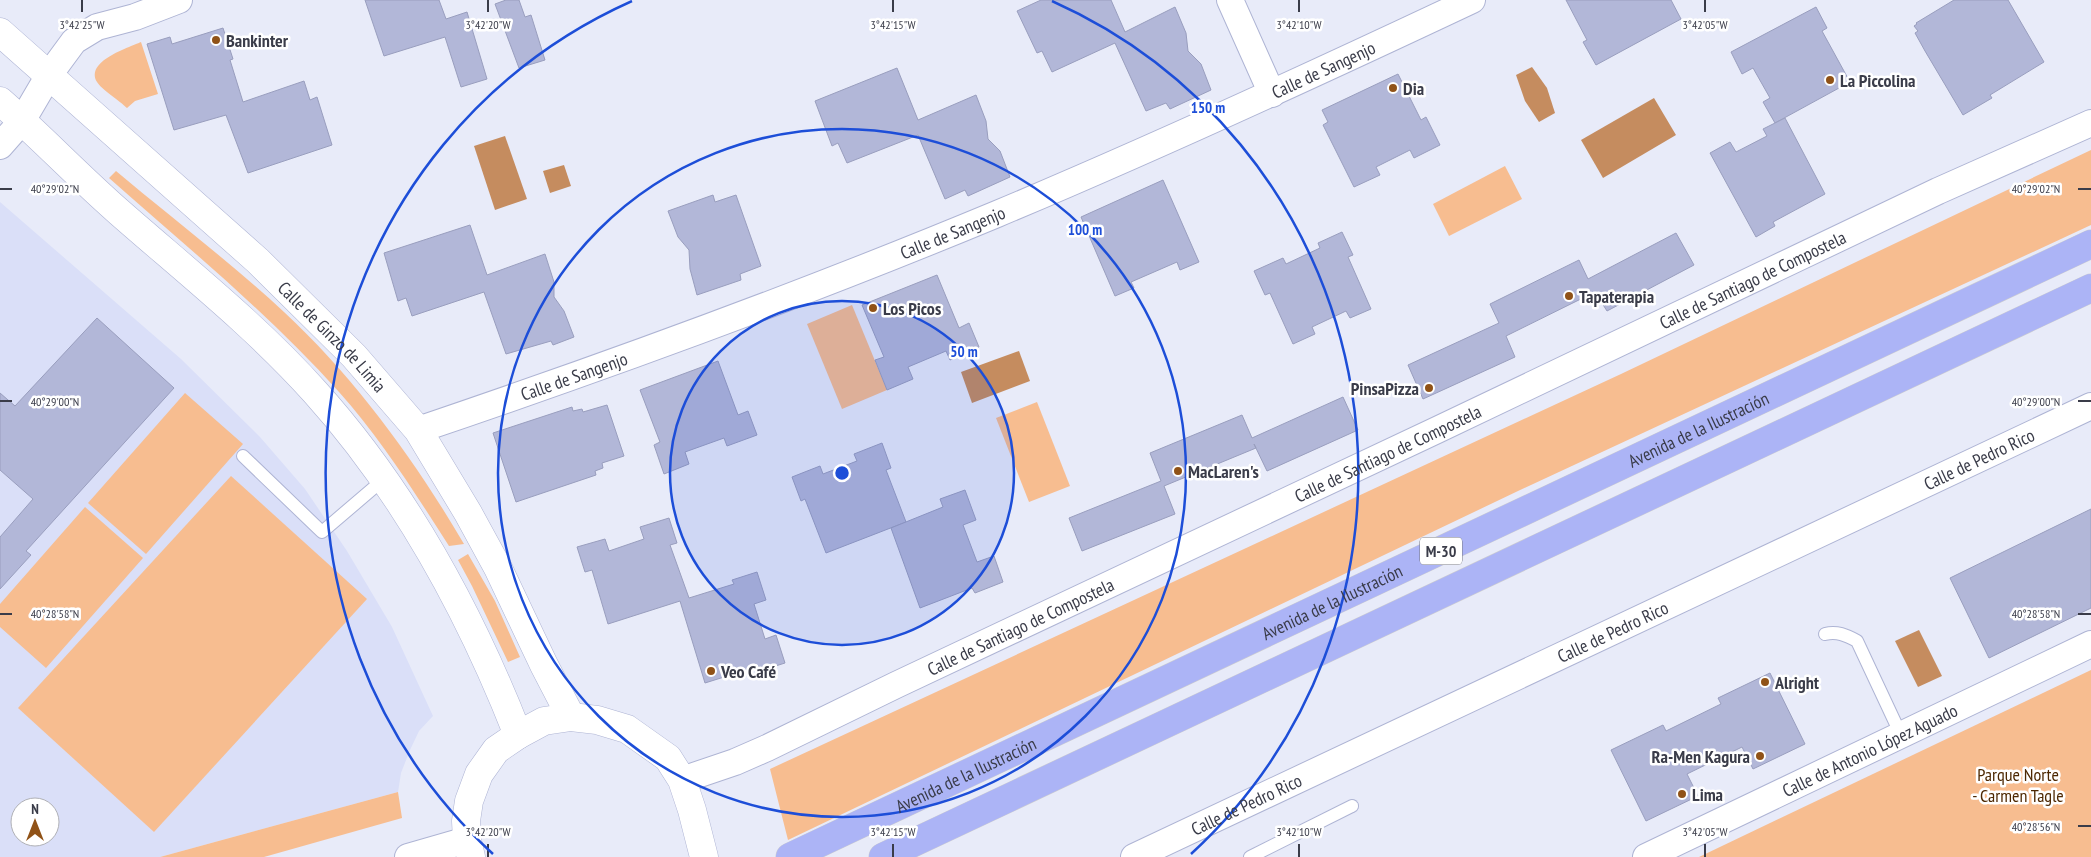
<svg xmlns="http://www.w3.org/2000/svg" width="2091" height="857" font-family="'PT Sans Narrow',sans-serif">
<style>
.built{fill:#dadff8;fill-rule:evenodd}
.green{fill:#f7bd90}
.water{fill:#c58c5f}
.building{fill:#b2b7d8;stroke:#999ebe}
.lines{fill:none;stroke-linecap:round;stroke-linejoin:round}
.service-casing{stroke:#aeb4d4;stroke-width:14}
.minor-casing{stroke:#aeb4d4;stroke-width:28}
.secondary-casing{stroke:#aeb4d4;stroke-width:29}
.trunk-casing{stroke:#ccccd0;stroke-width:29}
.service{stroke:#fff;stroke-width:12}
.minor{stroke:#fff;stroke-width:26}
.secondary{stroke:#fff;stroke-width:28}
.trunk{stroke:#acb4f6;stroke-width:28}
.ticks{fill:none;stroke:#3a3c49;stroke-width:2}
.ring{fill:none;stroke:#1d4ed8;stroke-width:2.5}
.poi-dot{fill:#905217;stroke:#fff;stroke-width:2}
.labels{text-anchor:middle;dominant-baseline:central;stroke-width:5;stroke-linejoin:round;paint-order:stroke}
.shield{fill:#fff;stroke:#757680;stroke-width:1}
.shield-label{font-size:16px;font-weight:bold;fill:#3a3c49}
.poi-label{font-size:18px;font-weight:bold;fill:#3a3c49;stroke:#fff;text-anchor:start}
.street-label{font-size:18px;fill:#3a3c49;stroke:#fff}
.park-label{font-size:18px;fill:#4d2802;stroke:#fff}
.ticks-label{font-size:12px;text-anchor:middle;fill:#3a3c49;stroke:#fff;stroke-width:5;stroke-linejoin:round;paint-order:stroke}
.centre{fill:#1d4ed8;stroke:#fff;stroke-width:2.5}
.ring-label{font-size:15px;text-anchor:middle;font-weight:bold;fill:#1d4ed8;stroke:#fff;stroke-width:5;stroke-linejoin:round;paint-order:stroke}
</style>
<rect width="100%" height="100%" fill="#e8ebf9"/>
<!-- built -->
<path class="built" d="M0,202L181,359L260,437L305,489L347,551L392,627L433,716L419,731L410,750L401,773L398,792L160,857H0ZM20,807H50V837H20Z"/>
<!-- green -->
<g class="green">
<path d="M141,42L158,94L135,101L127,108C120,101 101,89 97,82C85,61 128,48 141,42Z"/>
<polygon points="2091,150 2091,225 1518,491 788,840 770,769 1621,374"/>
<polygon points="1505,166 1522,199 1449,236 1433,204"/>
<path d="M116,171C172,218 230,262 284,312C356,379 414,459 464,544L449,546C415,493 381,439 339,392C269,314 187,247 109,178Z"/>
<polygon points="852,305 887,390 842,409 807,324"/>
<polygon points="185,393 243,444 146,554 88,503"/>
<polygon points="1037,402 1070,486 1029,502 996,418"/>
<polygon points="231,476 367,599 154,832 18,708"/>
<polygon points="85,507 143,558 46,668 0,627 0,604"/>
<polygon points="468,554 495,601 520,657 508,662 472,586 458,560"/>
<polygon points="2091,670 2091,857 1699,857"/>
<polygon points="398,792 402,818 264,857 160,857"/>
</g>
<!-- water -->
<g class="water">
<polygon points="1532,67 1547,88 1555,113 1539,122 1525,101 1516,75"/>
<polygon points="1654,98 1676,135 1603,178 1581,140"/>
<polygon points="505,136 527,199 495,210 474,146"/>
<polygon points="564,165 571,186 550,193 543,171"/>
<polygon points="1019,351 1030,381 972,403 961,372"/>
<polygon points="1919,630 1942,676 1918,687 1895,641"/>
</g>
<!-- building -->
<g class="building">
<polygon points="365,0 439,0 446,19 467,12 487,79 461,87 445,37 384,56"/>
<polygon points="506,0 519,0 525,17 531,15 545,60 519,68 495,4"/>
<polygon points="1041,0 1111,0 1125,32 1175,7 1186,33 1188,51 1201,64 1211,90 1170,109 1166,103 1146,111 1115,43 1052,72 1042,51 1037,53 1017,11"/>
<polygon points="1566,0 1671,0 1681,19 1596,65 1583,42 1587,40"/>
<polygon points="1954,0 2008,0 2044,62 1990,95 1992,98 1963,115 1925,51 1915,33 1918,31 1914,26 1917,24 1916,23"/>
<polygon points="1816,7 1827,28 1822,31 1850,82 1775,123 1763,102 1770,98 1753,68 1742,74 1731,52"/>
<polygon points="223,28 233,59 230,60 243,102 304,81 310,100 317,97 332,145 248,173 226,115 174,130 147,44 170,37 172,44"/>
<polygon points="897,68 918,120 976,95 986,121 988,139 1000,151 1010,177 968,196 965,190 945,199 918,135 847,163 838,143 832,146 815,101"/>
<polygon points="1398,74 1421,120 1426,117 1440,145 1414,158 1410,150 1376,167 1380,175 1354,187 1323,125 1328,122 1322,110"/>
<polygon points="1785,118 1825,194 1773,222 1775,226 1756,237 1710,153 1730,142 1736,152 1767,136 1763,129"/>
<polygon points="1163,180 1199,262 1180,270 1177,262 1131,282 1134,288 1115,296 1081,217"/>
<polygon points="713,195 715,202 736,195 761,266 740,274 741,280 697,295 690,269 689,250 678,237 668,211"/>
<polygon points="470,225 487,275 545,254 554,282 554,297 564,311 574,337 553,345 551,341 506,354 484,292 412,316 406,298 398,301 384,253"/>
<polygon points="1342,232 1353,255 1348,257 1371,309 1350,318 1346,311 1312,327 1315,334 1293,344 1270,293 1265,295 1254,271 1283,258 1286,264 1320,248 1318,243"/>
<polygon points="1676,233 1694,265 1607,311 1595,292 1506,336 1515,357 1423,399 1408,365 1499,323 1490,304 1579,260 1588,279"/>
<polygon points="937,275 959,328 969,323 979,347 950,360 946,351 908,367 913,379 887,390 875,360 884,357 862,305"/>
<polygon points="97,318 174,388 26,551 31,555 0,589 0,537 33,499 0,470 0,393 15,406"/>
<polygon points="718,361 738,415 748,411 757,435 727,446 724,438 685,452 689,464 664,474 654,445 660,442 640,390"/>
<polygon points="1343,397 1358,430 1267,471 1254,444 1256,448 1164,486 1175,514 1082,551 1069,518 1161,481 1150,453 1242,415 1252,438"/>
<polygon points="607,405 624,456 602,463 603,468 595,471 596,475 516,502 493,433 572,407 573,411 582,409 583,412"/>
<polygon points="882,443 891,468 886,470 906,522 826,553 805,499 801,501 792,477 820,466 823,474 857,461 854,454"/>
<polygon points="965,490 976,520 963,525 977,562 994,556 1003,582 975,593 972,588 920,608 891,528 943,507 940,499"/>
<polygon points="2091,509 2091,608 1989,658 1950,578"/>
<polygon points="669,518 677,543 670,545 689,598 734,584 732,580 757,572 766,600 754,604 765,639 776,635 785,663 760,671 759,666 705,683 680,601 608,624 592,570 585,572 577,547 605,539 609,551 644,539 640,527"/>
<polygon points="1770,673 1805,744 1753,769 1742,747 1687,774 1698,796 1646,821 1611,750 1663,725 1666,731 1721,704 1718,698"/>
</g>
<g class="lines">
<!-- service casing -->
<g class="service-casing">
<g id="service">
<polyline points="243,456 322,532 384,479"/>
<path d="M1825,634C1837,631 1846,635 1857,641L1901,735"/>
<polyline points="1250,857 1352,806"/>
</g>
</g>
<!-- minor casing -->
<g class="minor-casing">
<g id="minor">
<polyline points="1230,0 1272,94"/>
<polyline points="0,146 22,121 49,75 74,41 97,27 135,17 179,0"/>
<path id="s1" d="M418,430C613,364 807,293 997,214C1157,147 1315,74 1472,0"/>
<path id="s2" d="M682,780L735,762L767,748L896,685L1437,430L1938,191L2091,123"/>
<polyline points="408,857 467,840"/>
<path id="s3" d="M1134,857L2091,406"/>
<path id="s4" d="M1646,857L2091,644"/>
</g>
</g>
<!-- secondary casing -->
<g class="secondary-casing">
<g id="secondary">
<path id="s5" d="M0,32L258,261L354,356L418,430L468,513L498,568L544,665L571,717"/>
<path d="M0,101C41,137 78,176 119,212C185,270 256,326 315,392C405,492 469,610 518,735"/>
<polyline points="471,857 467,840 466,821 469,801 479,774 496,750 518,735 544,721 571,717 597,720 627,729 668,758 682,780 692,810 704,857"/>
</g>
</g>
<!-- trunk casing -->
<g class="trunk-casing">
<g id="trunk">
<path id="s6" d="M790,857L2091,244"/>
<polyline points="883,857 2091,288"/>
</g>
</g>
<!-- service -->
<use href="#service" class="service"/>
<!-- minor -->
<use href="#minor" class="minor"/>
<!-- secondary -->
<use href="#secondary" class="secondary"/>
<!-- trunk -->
<use href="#trunk" class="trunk"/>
</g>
<!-- ticks -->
<path class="ticks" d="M82,0V12M488,0V12M893,0V12M1299,0V12M1705,0V12M0,189H12M2078,189H2091M0,401H12M2078,401H2091M0,614H12M2078,614H2091M2078,826H2091M488,844V857M893,844V857M1299,844V857M1705,844V857"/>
<!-- distance rings -->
<circle cx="842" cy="473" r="172" fill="#1d4ed8" fill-opacity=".12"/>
<g class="ring">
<circle cx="842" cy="473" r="172"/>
<circle cx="842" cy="473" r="344"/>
<path d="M493 854A517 517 0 0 1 632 1M1052 1A517 517 0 0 1 1191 854"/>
</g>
<!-- markers -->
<g class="poi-dot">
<circle cx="216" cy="40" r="5"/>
<circle cx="1830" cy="80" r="5"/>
<circle cx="1393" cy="88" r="5"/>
<circle cx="1569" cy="296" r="5"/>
<circle cx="873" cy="308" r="5"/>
<circle cx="1429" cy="388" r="5"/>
<circle cx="1178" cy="471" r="5"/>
<circle cx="711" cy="671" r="5"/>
<circle cx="1765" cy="682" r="5"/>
<circle cx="1760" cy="756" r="5"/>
<circle cx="1682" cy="794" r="5"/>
</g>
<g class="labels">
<!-- shield labels -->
<rect class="shield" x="1420" y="537.5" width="42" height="27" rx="4"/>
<g class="shield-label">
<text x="1441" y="551">M-30</text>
</g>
<!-- poi labels -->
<g class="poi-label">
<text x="226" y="40">Bankinter</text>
<text x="1840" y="80">La Piccolina</text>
<text x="1403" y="88">Dia</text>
<text x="1579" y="296">Tapaterapia</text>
<text x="883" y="308">Los Picos</text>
<text x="1419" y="388" text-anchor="end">PinsaPizza</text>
<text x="1188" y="471">MacLaren's</text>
<text x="721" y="671">Veo Café</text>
<text x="1775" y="682">Alright</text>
<text x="1750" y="756" text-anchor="end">Ra-Men Kagura</text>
<text x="1692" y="794">Lima</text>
</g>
<!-- street labels -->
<g class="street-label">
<text stroke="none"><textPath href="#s1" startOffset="975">Calle de Sangenjo</textPath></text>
<text stroke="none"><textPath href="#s1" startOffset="570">Calle de Sangenjo</textPath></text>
<text stroke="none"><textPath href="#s2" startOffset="1182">Calle de Santiago de Compostela</textPath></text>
<text stroke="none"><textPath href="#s5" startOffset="451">Calle de Ginzo de Limia</textPath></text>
<text stroke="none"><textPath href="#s1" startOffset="165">Calle de Sangenjo</textPath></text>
<text stroke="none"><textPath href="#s6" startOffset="1004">Avenida de la Ilustración</textPath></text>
<text stroke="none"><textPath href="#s2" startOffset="778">Calle de Santiago de Compostela</textPath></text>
<text stroke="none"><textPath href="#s3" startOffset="934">Calle de Pedro Rico</textPath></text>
<text stroke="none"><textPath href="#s6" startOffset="599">Avenida de la Ilustración</textPath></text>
<text stroke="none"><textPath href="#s2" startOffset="372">Calle de Santiago de Compostela</textPath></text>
<text stroke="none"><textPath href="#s3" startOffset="529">Calle de Pedro Rico</textPath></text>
<text stroke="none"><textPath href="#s4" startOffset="248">Calle de Antonio López Aguado</textPath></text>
<text stroke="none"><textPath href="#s6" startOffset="194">Avenida de la Ilustración</textPath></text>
<text stroke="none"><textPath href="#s3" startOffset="124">Calle de Pedro Rico</textPath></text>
</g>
<!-- park labels -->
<g class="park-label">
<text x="2018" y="774">Parque Norte<tspan x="2018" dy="21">- Carmen Tagle</tspan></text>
</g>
</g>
<g class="ticks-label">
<text x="82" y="29">3°42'25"W</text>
<text x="488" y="29">3°42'20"W</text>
<text x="893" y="29">3°42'15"W</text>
<text x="1299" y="29">3°42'10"W</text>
<text x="1705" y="29">3°42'05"W</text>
<text x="55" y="193">40°29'02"N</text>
<text x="2036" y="193">40°29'02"N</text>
<text x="55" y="406">40°29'00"N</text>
<text x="2036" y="406">40°29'00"N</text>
<text x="55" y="618">40°28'58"N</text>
<text x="2036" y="618">40°28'58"N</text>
<text x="2036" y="831">40°28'56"N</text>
<text x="488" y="836">3°42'20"W</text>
<text x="893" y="836">3°42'15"W</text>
<text x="1299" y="836">3°42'10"W</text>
<text x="1705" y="836">3°42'05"W</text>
</g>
<circle cx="842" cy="473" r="8" class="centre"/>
<g class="ring-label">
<text x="1208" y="113">150 m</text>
<text x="1085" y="235">100 m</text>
<text x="964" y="357">50 m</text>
</g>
<!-- north arrow -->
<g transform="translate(35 822)"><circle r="24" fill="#ffffff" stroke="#b0b1b6"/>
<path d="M0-4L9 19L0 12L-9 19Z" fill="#905217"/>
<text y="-8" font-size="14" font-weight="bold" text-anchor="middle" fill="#3a3c49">N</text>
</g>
</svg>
